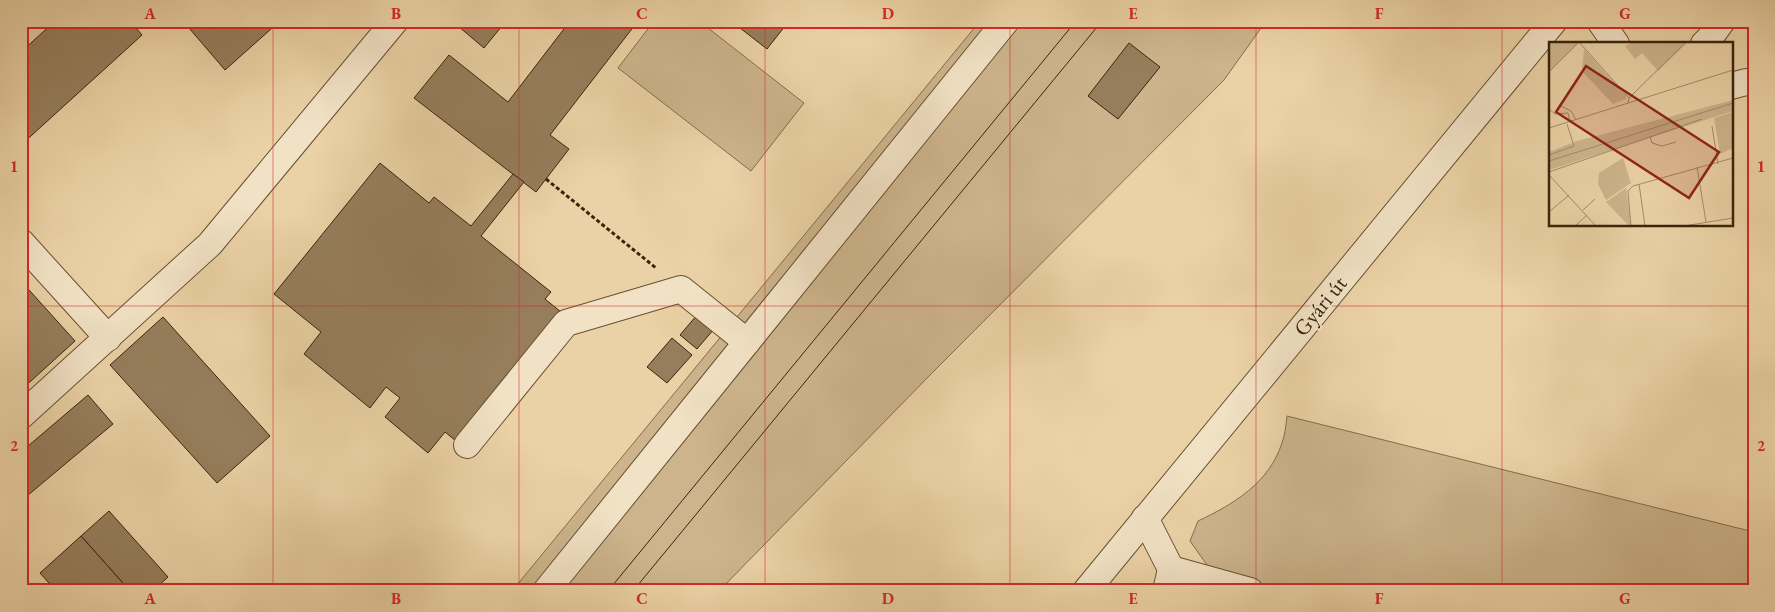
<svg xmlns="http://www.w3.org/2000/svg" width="1775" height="612" font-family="'EB Garamond',serif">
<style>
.green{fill:#cdb48c;stroke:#846c4c}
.building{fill:#967e5c;stroke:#3a240c}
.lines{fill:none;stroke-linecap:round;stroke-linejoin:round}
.minor-casing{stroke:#665032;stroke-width:28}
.path{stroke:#3a240c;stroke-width:3;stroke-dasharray:4 2.5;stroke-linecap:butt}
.minor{stroke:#f2e2c5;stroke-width:26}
.tram{stroke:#3a240c;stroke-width:1}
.grid{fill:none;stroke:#d62828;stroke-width:1;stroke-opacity:0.55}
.labels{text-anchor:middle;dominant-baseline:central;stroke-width:4;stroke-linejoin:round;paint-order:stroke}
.street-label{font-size:22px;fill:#3a240c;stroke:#f2e2c5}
.inset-road{fill:none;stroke:#a48c68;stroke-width:1}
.view{fill:#8f2418;fill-opacity:0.15;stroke:#8f2418;stroke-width:2.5}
.inset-edge{fill:none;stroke:#3a240c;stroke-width:2.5}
.neatline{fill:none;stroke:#d62828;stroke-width:2}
.grid-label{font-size:16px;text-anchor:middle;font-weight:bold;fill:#d62828}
</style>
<rect width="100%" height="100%" fill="#ebd2a6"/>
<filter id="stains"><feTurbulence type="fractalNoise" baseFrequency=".004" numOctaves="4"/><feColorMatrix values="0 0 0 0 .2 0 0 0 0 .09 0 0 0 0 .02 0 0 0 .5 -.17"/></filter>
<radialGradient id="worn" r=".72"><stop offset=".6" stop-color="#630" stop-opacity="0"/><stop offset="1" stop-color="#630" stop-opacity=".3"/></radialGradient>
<!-- green -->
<g class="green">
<polygon points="654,21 699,21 804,103 751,171 618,68"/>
<polygon points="980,21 1266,21 1224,80 934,371 719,591 512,591"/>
<path d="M1287,416L1754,532V591H1282L1212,572L1190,541L1198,521C1234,504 1269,483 1282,443C1285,435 1286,425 1287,416Z"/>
</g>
<!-- building -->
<g class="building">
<polygon points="55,21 130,21 142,35 21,145 21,52"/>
<polygon points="183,21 280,21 225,70"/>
<polygon points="452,21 506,21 484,48"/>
<polygon points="570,21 638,21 550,135 569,149 536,192 414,98 449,55 508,102"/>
<polygon points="731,21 789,21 767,49"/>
<polygon points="1129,43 1160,67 1118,119 1088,96"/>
<polygon points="380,163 429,203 434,197 471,226 513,174 524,182 481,236 551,292 545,299 561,312 456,441 445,432 428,453 385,417 400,398 386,387 370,408 304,354 321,332 274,294"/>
<polygon points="21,281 75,341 21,390"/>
<polygon points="697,315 714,329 697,349 680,335"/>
<polygon points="163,317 270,436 217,483 110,365"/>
<polygon points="672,338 692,355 667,383 647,367"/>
<polygon points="88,395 113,424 21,501 21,452"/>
<polygon points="109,511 168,577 153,591 130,591 81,536"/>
<polygon points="81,536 130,591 56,591 40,573"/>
</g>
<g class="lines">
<!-- minor casing -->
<g class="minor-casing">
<g id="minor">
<polyline points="1600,21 1616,44"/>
<polyline points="1704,44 1709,39 1722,21"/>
<polyline points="1731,86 1746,82 1754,83"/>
<polyline points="21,242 108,338"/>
<polyline points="21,416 210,244 395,21"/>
<polyline points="467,445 566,323 681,289 747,342"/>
<polyline points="1145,518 1171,569 1250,591"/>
<polyline points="546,591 1006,21"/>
<polyline points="1086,591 1554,21"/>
<polyline points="1166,591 1171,569"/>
</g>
</g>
<!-- path -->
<polyline class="path" points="546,179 656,268"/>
<!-- minor -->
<use href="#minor" class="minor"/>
<!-- tram -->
<g class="tram">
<polyline points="608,591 1076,21"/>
<polyline points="633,591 1102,21"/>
</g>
</g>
<!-- grid -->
<path class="grid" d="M273,21V591M519,21V591M765,21V591M1010,21V591M1256,21V591M1502,21V591M21,306H1754"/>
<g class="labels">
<!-- street labels -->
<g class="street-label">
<text transform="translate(1320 306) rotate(-51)">Gyári út</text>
</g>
</g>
<!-- overview -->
<g transform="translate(1549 42)">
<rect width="184" height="184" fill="#ebd2a6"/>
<path d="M0,0H31L0,30ZM84,0H139L109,29L93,11L86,17L76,4ZM35,7L77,54V57L64,62L33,29ZM184,58V69L0,128V110L28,99ZM184,70V106L171,112L165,76ZM74,116L82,141L57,158L49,142L50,131ZM77,146L82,180L80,184L57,160Z" fill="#cdb48c"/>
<path class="inset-road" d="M30,0L80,56L79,61M0,30L30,0M80,56L137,0M12,64L22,69L27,78M0,67L6,72L19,71L21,80M163,84L169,122M0,86L184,28M101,94L103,101L113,104L127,100M0,113L25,104L18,82M0,119L184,61M148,125L157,180M0,130L153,77M0,133L47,184M90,142L96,184M34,168L46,157M0,170L20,153M26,184L38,173M82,184L79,149L84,144L184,116M135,184L184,176"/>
<path class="view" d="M37,24L170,110L140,156L7,70Z"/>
<rect width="184" height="184" class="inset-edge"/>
</g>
<!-- margin -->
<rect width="1775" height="612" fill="none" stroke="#ebd2a6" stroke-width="55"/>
<rect x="28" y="28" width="1720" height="556" class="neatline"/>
<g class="grid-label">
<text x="150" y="19">A</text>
<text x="396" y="19">B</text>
<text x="642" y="19">C</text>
<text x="888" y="19">D</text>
<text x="1133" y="19">E</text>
<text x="1379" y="19">F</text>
<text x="1625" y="19">G</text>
<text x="14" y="172">1</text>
<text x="1761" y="172">1</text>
<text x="14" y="451">2</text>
<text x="1761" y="451">2</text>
<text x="150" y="604">A</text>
<text x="396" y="604">B</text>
<text x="642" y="604">C</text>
<text x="888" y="604">D</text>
<text x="1133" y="604">E</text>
<text x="1379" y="604">F</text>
<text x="1625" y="604">G</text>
</g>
<rect width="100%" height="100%" filter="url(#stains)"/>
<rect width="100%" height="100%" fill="url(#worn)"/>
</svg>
